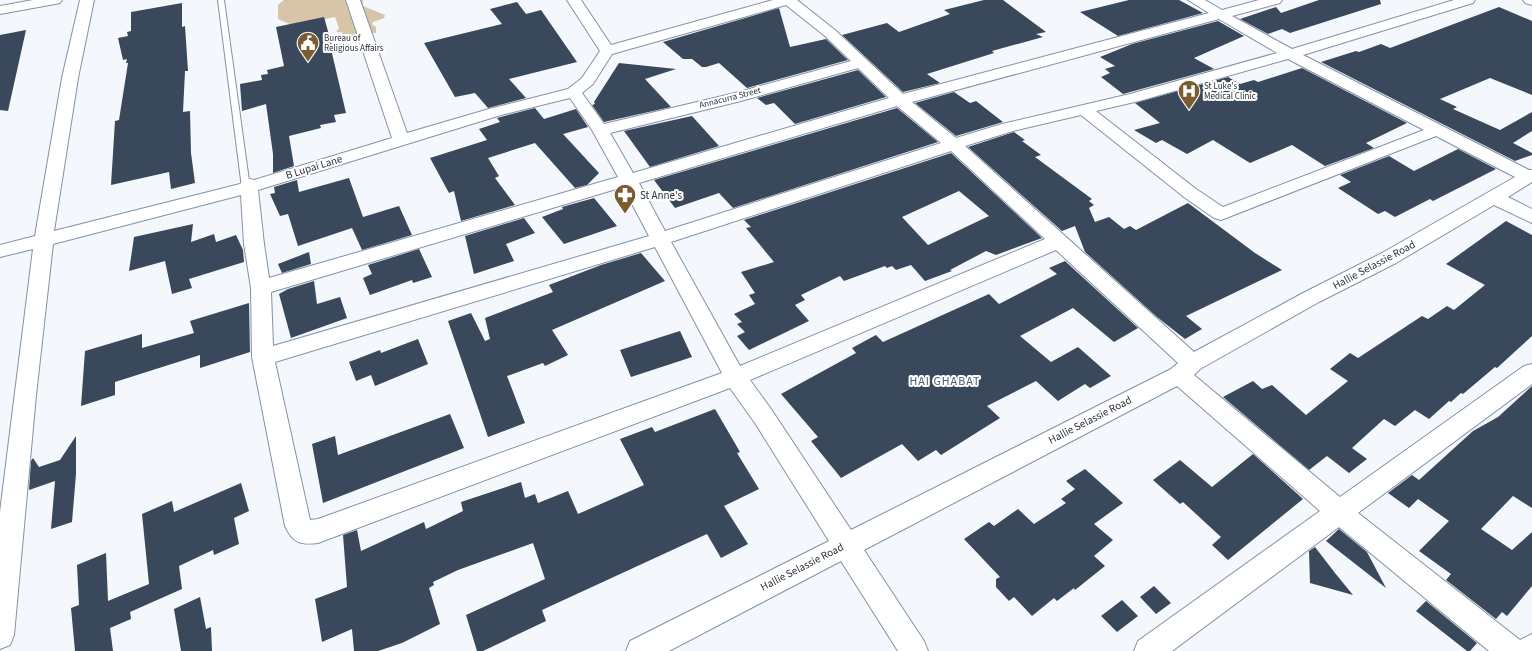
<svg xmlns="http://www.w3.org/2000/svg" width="1532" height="651" font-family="'Source Sans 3',sans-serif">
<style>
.green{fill:#d8c5a9}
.building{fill:#39485a;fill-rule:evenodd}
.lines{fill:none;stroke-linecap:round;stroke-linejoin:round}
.service-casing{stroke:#8292a7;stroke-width:2}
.minor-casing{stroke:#8292a7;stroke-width:2}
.service{fill:#fff;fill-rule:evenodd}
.minor{fill:#fff;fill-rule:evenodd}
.labels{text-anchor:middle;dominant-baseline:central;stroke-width:4;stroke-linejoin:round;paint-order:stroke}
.far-poi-label{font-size:9px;fill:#292f38;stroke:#fff;text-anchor:start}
.far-street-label{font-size:9px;fill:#292f38;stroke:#fff}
.street-label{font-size:11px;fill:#292f38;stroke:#fff}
.poi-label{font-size:11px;fill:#292f38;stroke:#fff;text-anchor:start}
.neighbourhood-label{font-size:12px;letter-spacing:1px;fill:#4a596c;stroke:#fff}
</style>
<rect width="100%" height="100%" fill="#f4f7fc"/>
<!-- green -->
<polygon class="green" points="284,0 363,0 363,6 385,15 384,18 373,22 372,24 376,27 376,33 370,33 362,42 346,40 343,37 342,32 336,32 339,28 335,17 294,26 278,19 278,5"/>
<!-- building -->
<g class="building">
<polygon points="984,0 1003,0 1046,32 1036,34 1043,37 992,51 994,53 927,74 940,83 903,92 842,35 887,23 899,32 950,14 944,10"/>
<polygon points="1129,0 1179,0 1203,13 1118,36 1080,12"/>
<polygon points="1319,0 1380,0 1381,4 1290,33 1282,29 1268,34 1240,19 1276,7 1281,13"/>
<polygon points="517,2 526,14 541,10 577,62 509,79 526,98 488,108 475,93 455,97 424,43 502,24 490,9"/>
<polygon points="182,3 182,27 185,26 188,71 185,71 183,112 190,111 191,153 195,183 171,189 169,172 111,185 115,121 119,120 128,63 126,63 127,59 123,60 118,38 128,36 127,32 131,31 131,12"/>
<polygon points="1499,7 1532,21 1532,95 1490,78 1440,99 1457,107 1453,109 1500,130 1532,112 1532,131 1513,143 1532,153 1532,155 1515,161 1321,62 1356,51 1359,52 1381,44 1390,48"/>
<polygon points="779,8 790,47 826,39 848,60 747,88 719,63 706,67 702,67 692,59 683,59 663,42"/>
<polygon points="324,17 333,49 331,49 346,113 334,115 336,122 320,125 321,128 289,136 294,166 273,173 273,154 266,104 242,111 240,84 262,80 261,75 268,74 267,70 284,66 276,27"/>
<polygon points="1218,21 1244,36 1194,58 1214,69 1123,94 1101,77 1110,73 1105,69 1115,66 1100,57 1132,44"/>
<polygon points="26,30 8,111 0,110 0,35"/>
<polygon points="619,63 676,69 645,79 671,107 604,122 592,105 595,104 594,102"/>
<polygon points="1302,68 1407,123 1366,143 1374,148 1325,166 1292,145 1250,163 1213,140 1187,154 1162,140 1156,143 1134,130 1160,123 1135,103 1228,77 1240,84 1254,80 1258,82"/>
<polygon points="858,70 886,97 795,124 774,103 766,105 757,98"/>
<polygon points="954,92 970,103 976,101 1003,122 956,136 915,103"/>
<polygon points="535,108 544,119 576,109 588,127 563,134 599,173 587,185 575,188 535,143 488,158 499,176 495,178 515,205 461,221 454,191 449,193 430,158 487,140 479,129 500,122 497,118"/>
<polygon points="897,108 938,142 733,208 719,193 675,208 654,180"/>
<polygon points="692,116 719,146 650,167 624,131"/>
<polygon points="1014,132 1025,140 1022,141 1041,155 1035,157 1092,199 1089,201 1094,205 1089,208 1095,222 1109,217 1124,229 1130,226 1136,230 1188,203 1255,253 1282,270 1186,316 1202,329 1185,339 1157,317 1085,252 1075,226 1062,231 968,147"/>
<polygon points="1458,149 1496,169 1433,201 1430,199 1395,217 1385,211 1378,214 1338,188 1351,182 1340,175 1389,156 1414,171"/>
<path d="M951,153L1042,238L996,255L986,251L950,270L952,271L925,281L911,265L896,270L892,266L887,268L885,266L844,281L840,276L801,295L805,300L795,305L809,321L749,350L737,336L745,332L737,324L742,322L734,314L755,304L749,295L755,293L741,272L774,262L746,228L751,227L744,220ZM959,191L989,216L928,245L902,217Z"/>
<polygon points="349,178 363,217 399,206 412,235 362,250 352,228 298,246 288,214 280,216 270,194 275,193 274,187 297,180 299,192"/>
<polygon points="594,198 617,226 564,244 542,217 563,209 562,207"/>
<polygon points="524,218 535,233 506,244 514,261 474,274 465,236"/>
<polygon points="1506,221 1532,235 1532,336 1497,368 1495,367 1463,394 1461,393 1451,402 1449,401 1429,419 1415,410 1395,426 1384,419 1352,448 1367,459 1349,473 1327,456 1309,470 1223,397 1253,381 1262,389 1272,385 1306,415 1348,381 1330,369 1350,353 1358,358 1422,316 1428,319 1447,306 1454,310 1485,285 1446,264"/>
<polygon points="193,224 191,242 214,234 216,242 236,235 243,250 244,262 189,279 192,288 172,294 165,261 129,271 134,237"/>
<polygon points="419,249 432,277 413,283 412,280 370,295 363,278 372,274 368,265"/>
<polygon points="309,252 311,264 282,273 278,264"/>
<polygon points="641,253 665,281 552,330 568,355 545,366 543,363 507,376 525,423 488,437 448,321 471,313 485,341 490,339 485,318 553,292 549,285 601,265"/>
<polygon points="1065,261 1138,328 1114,342 1073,308 1020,336 1051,362 1078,347 1111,376 1090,388 1085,384 1058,401 1036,381 987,406 1000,418 941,455 936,450 918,461 902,444 841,478 811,441 818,437 781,394 856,353 852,348 876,335 883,342 989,294 999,304 1057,274 1049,268"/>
<polygon points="314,281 317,304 340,297 347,318 291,338 279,294 288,289"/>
<polygon points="249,303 250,352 200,368 200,355 115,382 115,395 81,406 85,351 142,334 142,348 194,333 190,321"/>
<polygon points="680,331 692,357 631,377 620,350"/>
<polygon points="418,339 428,364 375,386 371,375 356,381 349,362 380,350 381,353"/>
<polygon points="1532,386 1532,508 1513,496 1481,529 1512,550 1532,532 1532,586 1507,616 1502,612 1496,619 1446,580 1451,574 1419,551 1449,521 1418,499 1409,508 1388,493 1412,475 1419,480 1473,431 1498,417"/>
<polygon points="715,409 740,452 737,453 759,489 724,506 748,544 721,558 707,534 542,610 546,621 483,651 477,651 466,615 545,579 533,543 458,570 433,582 434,585 429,588 440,624 402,643 378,651 354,651 352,629 322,642 315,599 347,587 343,535 357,530 361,551 424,522 426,529 463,511 461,502 521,482 525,498 535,494 538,503 568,491 578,514 644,485 620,439 652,427 655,432"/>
<polygon points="450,414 464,448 323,503 312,444 335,436 338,455"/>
<polygon points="76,436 76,474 72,522 51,529 55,481 29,490 31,461 33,458 39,467 60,460"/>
<polygon points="1253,454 1303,499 1228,560 1212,545 1221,537 1183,502 1180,504 1153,480 1180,460 1212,487"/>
<polygon points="1085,469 1123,503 1094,524 1113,540 1094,556 1105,566 1075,590 1074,588 1057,601 1054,598 1032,616 1014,597 1009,601 996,587 996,579 1000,577 964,539 989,522 994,526 1018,509 1034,524 1066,503 1061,499 1075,489 1066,481"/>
<polygon points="241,483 249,511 234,518 239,544 214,555 213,550 179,566 182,589 130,612 131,619 110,628 113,651 75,651 71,608 79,605 77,565 106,553 108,601 149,584 142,514 172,501 174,512"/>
<polygon points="1339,529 1367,552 1386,588 1326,541"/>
<polygon points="1315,547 1335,573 1353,595 1310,583 1309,551"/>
<polygon points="1154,586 1171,603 1156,614 1140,597"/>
<polygon points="200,597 206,629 211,627 212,651 181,651 174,609"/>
<polygon points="1122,600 1138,616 1117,632 1101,616"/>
<polygon points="1426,601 1477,643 1470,651 1467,651 1416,611"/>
</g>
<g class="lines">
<!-- service casing -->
<g class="service-casing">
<polygon id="service" points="218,0 224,0 250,188 246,191 242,188"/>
</g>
<!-- minor casing -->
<g class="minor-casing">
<g id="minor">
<polygon points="33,0 62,0 60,3 55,4 0,14 0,6"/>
<path d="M80,0H94L78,78L54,231L240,184C244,179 248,178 254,180L392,138L346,0H360L407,133L489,109L568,89L582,78L600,51L567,0H581L611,45L773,0H797L835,30L903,94L1209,13L1188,0H1205L1222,10L1259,0H1282L1280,3L1232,16L1292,49L1454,0H1475L1473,3L1303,55L1529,170H1532V182L1508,197L1532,209V223L1494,205L1396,263L1319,302L1200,369L1194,375L1340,497L1524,366L1532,364V384L1358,513L1520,640L1532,634V651H1489L1339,527L1172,651H1134L1138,641L1320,511L1177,386L864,550L924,641L928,651H898L841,561L669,651H626L630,641L829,541L755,423L730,388L318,543C300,545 293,543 285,526L252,357L251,288L244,244L241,195L53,244L36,395L14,635L10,645L0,649V512L33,249L0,257V245L35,236L62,78ZM786,5L825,36L851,61L731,94L604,124L582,93L593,84L612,54ZM1219,19L1277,53L1130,94L1002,124L956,138L912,102ZM1288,59L1424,130L1223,207L1196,189L1096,111L1139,101ZM858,68L889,98L633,173L610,133L741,101ZM570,98L592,130L618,177L269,278L264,244L258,190L501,115ZM897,106L941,143L665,231L639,183ZM1081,115L1184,197L1214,218L1221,220L1436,136L1515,177L1382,253L1305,292L1194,352L965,146L1013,131ZM951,151L1045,239L740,366L671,242ZM623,187L649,236L273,346L271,292ZM655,247L722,373L318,519L310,520L275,362ZM1056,250L1178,363L1171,369L851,530L771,409L750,380Z"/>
<polygon points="1523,0 1532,0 1532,5 1525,3"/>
</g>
</g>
<!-- service -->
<use href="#service" class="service"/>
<!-- minor -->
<use href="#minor" class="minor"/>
</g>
<!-- icons -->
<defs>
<g id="civic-pin" transform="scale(1.15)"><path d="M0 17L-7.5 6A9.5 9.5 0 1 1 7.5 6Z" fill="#795c2f" stroke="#fff"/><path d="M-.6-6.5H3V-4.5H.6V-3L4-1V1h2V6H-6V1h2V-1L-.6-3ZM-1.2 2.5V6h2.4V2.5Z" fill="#fff"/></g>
<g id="hospital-pin" transform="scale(1.15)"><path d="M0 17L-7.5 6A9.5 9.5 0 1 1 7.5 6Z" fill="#795c2f" stroke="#fff"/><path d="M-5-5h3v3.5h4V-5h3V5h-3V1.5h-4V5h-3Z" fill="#fff"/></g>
<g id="pharmacy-pin" transform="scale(1.15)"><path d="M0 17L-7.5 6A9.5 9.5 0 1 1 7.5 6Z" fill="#795c2f" stroke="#fff"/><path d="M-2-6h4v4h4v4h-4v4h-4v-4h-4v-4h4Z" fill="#fff"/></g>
</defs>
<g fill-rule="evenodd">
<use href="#civic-pin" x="308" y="43"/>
<use href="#hospital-pin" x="1189" y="91"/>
<use href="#pharmacy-pin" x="625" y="195"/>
</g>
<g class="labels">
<!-- far-poi labels -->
<g class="far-poi-label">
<text x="324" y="38">Bureau of<tspan x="324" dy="10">Religious Affairs</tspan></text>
<text x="1204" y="86">St Luke's<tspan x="1204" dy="10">Medical Clinic</tspan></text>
</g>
<!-- far-street labels -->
<g class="far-street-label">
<text transform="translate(730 98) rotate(-14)">Annacurra Street</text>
</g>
<!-- street labels -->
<g class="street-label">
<text transform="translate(314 167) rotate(-17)">B Lupai Lane</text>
<text transform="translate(1374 265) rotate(-28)">Hallie Selassie Road</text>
<text transform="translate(1090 420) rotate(-27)">Hallie Selassie Road</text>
<text transform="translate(802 567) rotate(-27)">Hallie Selassie Road</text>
</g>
<!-- poi labels -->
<g class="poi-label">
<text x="640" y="195">St Anne's</text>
</g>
<!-- neighbourhood labels -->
<g class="neighbourhood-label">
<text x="945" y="381">HAI GHABAT</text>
</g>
</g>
</svg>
